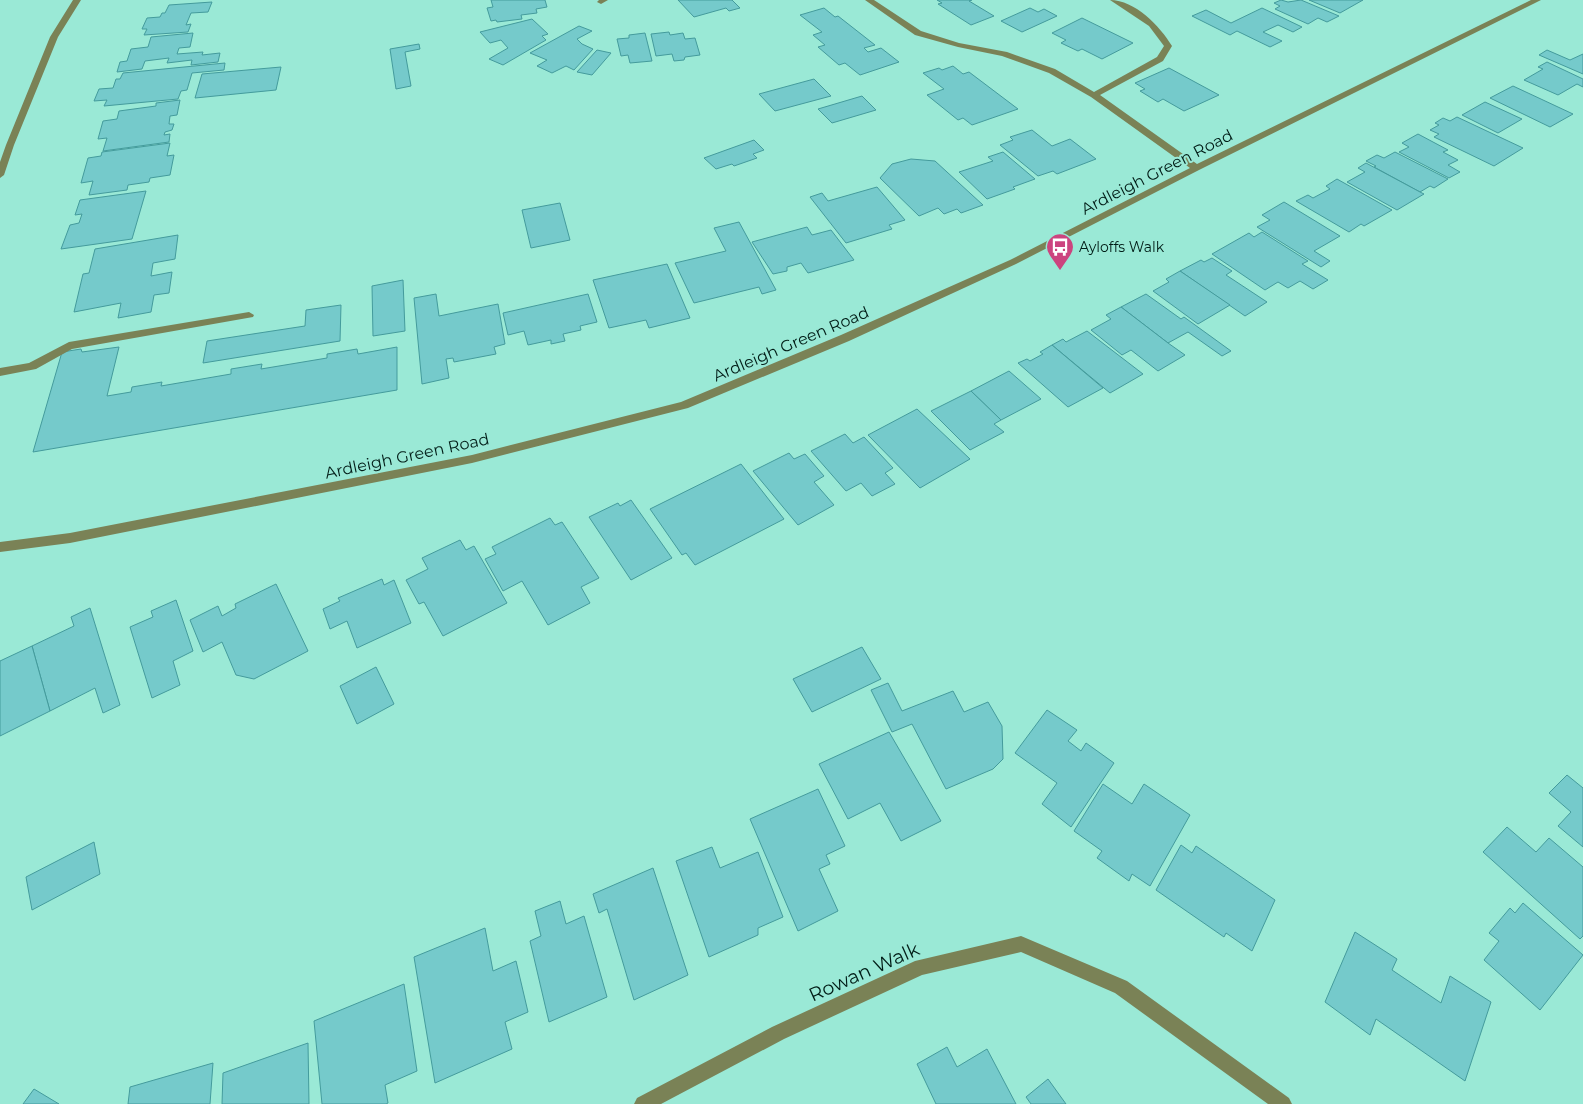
<svg xmlns="http://www.w3.org/2000/svg" width="1583" height="1104" font-family="Montserrat,sans-serif">
<style>
.building{fill:#75cacb;stroke:#449b9c}
.lines{fill:none;stroke-linecap:round;stroke-linejoin:round}
.minor{fill:#7a8256;fill-rule:evenodd}
.labels{text-anchor:middle;dominant-baseline:central;stroke-width:4;stroke-linejoin:round;paint-order:stroke}
.far-poi-label{font-size:14px;fill:#001c16;stroke:#9ae9d6;text-anchor:start}
.street-label{font-size:16px;fill:#001c16;stroke:#9ae9d6}
.near-street-label{font-size:19px;fill:#001c16;stroke:#9ae9d6}
</style>
<rect width="100%" height="100%" fill="#9ae9d6"/>
<!-- building -->
<g class="building">
<polygon points="491,0 545,0 547,7 536,9 537,13 521,15 522,19 497,22 496,20 491,21 487,8 493,7"/>
<polygon points="678,0 732,0 740,8 729,11 726,8 694,17"/>
<polygon points="937,0 972,0 969,1 994,16 971,25 938,4 942,3"/>
<polygon points="1281,0 1288,2 1301,0 1339,16 1327,22 1318,18 1308,24 1275,9 1280,6 1274,3"/>
<polygon points="1309,0 1363,0 1340,13"/>
<polygon points="212,2 208,12 191,13 186,25 191,24 188,32 144,35 147,29 142,29 147,18 160,17 162,13 165,13 169,5"/>
<polygon points="824,8 835,17 838,16 875,45 864,48 868,52 881,48 899,62 860,75 845,63 839,65 818,47 825,45 813,35 822,32 800,15"/>
<polygon points="1030,8 1038,12 1044,9 1057,16 1022,32 1001,21"/>
<polygon points="1262,8 1302,27 1293,32 1278,25 1263,32 1282,41 1270,47 1237,31 1230,35 1192,16 1206,10 1231,23"/>
<polygon points="1082,18 1133,43 1102,59 1082,49 1078,51 1061,43 1066,40 1052,33"/>
<polygon points="532,19 548,34 542,36 546,40 503,65 489,59 508,48 501,40 490,43 480,32"/>
<polygon points="579,26 592,31 577,39 582,44 593,49 574,70 566,66 552,73 537,66 547,60 530,53"/>
<polygon points="669,32 670,35 683,33 685,39 695,38 700,55 685,57 684,60 674,61 672,54 656,56 651,34"/>
<polygon points="193,33 190,47 179,48 177,54 203,52 202,55 220,53 218,62 191,65 192,60 167,63 169,58 145,61 142,69 117,72 120,62 127,61 131,49 148,47 151,37"/>
<polygon points="645,33 652,61 630,63 628,55 621,56 617,39 629,38 629,35"/>
<polygon points="419,44 420,49 405,52 411,86 396,89 390,49"/>
<polygon points="597,50 611,53 592,75 577,72"/>
<polygon points="1547,50 1570,60 1583,54 1583,74 1539,55"/>
<polygon points="1547,62 1583,79 1583,87 1577,84 1558,95 1524,80 1543,69 1538,67"/>
<polygon points="225,63 224,70 192,73 187,90 181,91 178,99 104,106 107,100 94,101 99,89 113,88 116,79 120,79 123,73"/>
<polygon points="953,66 963,74 969,72 1018,109 972,125 963,118 958,120 927,95 944,89 923,73 939,68 942,70"/>
<polygon points="281,67 276,90 195,98 202,74"/>
<polygon points="1169,68 1219,95 1184,111 1163,99 1158,102 1140,91 1145,89 1135,83"/>
<polygon points="814,79 831,96 775,111 759,94"/>
<polygon points="1513,86 1573,114 1550,127 1490,98"/>
<polygon points="862,96 876,110 832,123 818,109"/>
<polygon points="180,100 177,115 170,116 169,124 174,124 172,130 165,132 164,135 170,134 169,142 103,151 107,138 98,139 103,121 117,119 119,111 156,106 156,103"/>
<polygon points="1485,102 1522,119 1498,133 1462,115"/>
<polygon points="1457,117 1523,148 1494,166 1434,137 1439,134 1430,130 1439,125 1435,123 1443,118 1450,121"/>
<polygon points="1032,130 1052,146 1070,139 1096,159 1057,174 1053,171 1038,176 1000,145 1013,140 1010,137"/>
<polygon points="1418,134 1448,150 1443,152 1458,160 1448,165 1460,172 1449,178 1399,152 1409,147 1402,143"/>
<polygon points="754,140 764,150 753,154 757,158 734,166 732,164 716,169 704,158"/>
<polygon points="170,143 167,156 174,155 170,175 150,178 149,182 128,185 127,190 89,195 93,181 81,183 88,158 101,156 102,152"/>
<polygon points="1003,152 1035,179 1013,187 1015,189 987,199 959,172 993,161 988,157"/>
<polygon points="1395,152 1448,179 1434,188 1430,186 1420,192 1374,167 1376,166 1366,161 1377,155 1384,158"/>
<polygon points="911,159 935,161 983,205 961,213 957,209 944,214 938,208 919,216 880,178 892,164"/>
<polygon points="1366,163 1420,192 1424,194 1397,210 1347,182 1365,172 1358,168"/>
<polygon points="1337,179 1392,210 1364,226 1361,224 1349,232 1296,201 1308,195 1313,198 1330,189 1326,186"/>
<polygon points="877,187 905,220 889,225 892,229 846,243 810,197 822,193 828,201"/>
<polygon points="146,191 132,239 61,249 70,225 79,223 82,214 75,215 80,200"/>
<polygon points="1284,202 1340,236 1314,251 1330,261 1321,267 1257,227 1270,220 1262,215"/>
<polygon points="560,203 570,240 531,248 522,210"/>
<polygon points="739,222 776,290 762,294 759,287 694,303 675,263 726,251 714,228"/>
<polygon points="807,227 812,235 831,230 854,260 808,273 801,263 787,267 787,271 773,274 752,242"/>
<polygon points="1262,232 1308,261 1302,264 1328,280 1313,289 1300,281 1288,288 1278,282 1265,290 1212,254 1249,233 1254,237"/>
<polygon points="178,235 175,259 153,263 151,276 172,272 169,293 154,295 151,312 118,318 121,303 74,312 83,274 89,273 95,249"/>
<polygon points="1212,258 1232,271 1226,275 1267,302 1245,316 1180,271 1201,260 1204,262"/>
<polygon points="667,264 690,318 649,328 646,320 609,328 593,280"/>
<polygon points="1180,271 1230,305 1198,324 1153,291 1169,282 1166,279"/>
<polygon points="403,280 405,331 373,336 372,286"/>
<polygon points="436,294 439,316 498,304 505,344 494,347 496,354 454,362 453,358 446,359 449,378 422,384 414,298"/>
<polygon points="588,294 597,322 580,326 581,330 563,334 565,341 551,344 551,340 528,345 524,331 508,335 503,313"/>
<polygon points="1146,294 1181,319 1184,317 1231,351 1222,356 1188,332 1168,343 1121,307"/>
<polygon points="341,305 340,341 203,363 207,341 305,326 306,310"/>
<polygon points="1121,307 1168,343 1185,355 1158,371 1131,350 1122,355 1091,330 1111,319 1106,315"/>
<polygon points="1087,331 1143,374 1110,393 1052,345 1063,339 1066,342"/>
<polygon points="1052,345 1103,388 1068,407 1018,363 1027,359 1030,361 1043,354 1040,352"/>
<polygon points="119,347 107,396 131,392 132,387 162,382 161,386 231,374 231,369 262,364 261,369 327,358 327,354 357,349 358,354 397,347 397,390 33,452 62,352 81,349 82,352"/>
<polygon points="1009,371 1041,399 1001,420 971,391"/>
<polygon points="971,391 1001,420 994,424 1004,432 970,450 931,411"/>
<polygon points="917,409 970,459 920,488 868,435"/>
<polygon points="845,434 853,443 864,437 893,468 885,473 895,484 872,496 861,483 846,491 811,451"/>
<polygon points="789,453 794,459 805,454 824,476 814,482 834,505 798,525 753,471"/>
<polygon points="741,464 784,519 695,565 686,553 682,555 650,509"/>
<polygon points="631,500 672,558 631,580 589,517 618,503 620,506"/>
<polygon points="550,518 555,525 562,522 599,578 581,587 590,603 548,625 522,581 503,591 485,559 496,554 492,547"/>
<polygon points="460,540 466,550 474,546 507,603 443,636 424,602 419,604 406,580 428,569 422,558"/>
<polygon points="382,579 384,585 394,580 411,623 357,648 347,621 330,629 323,609 340,601 338,598"/>
<polygon points="276,584 308,651 254,679 236,675 222,642 203,652 190,620 218,606 222,616 236,608 235,604"/>
<polygon points="176,600 193,651 173,661 180,685 152,698 130,627 153,617 151,611"/>
<polygon points="90,608 120,705 103,713 95,688 50,711 32,646 74,626 71,617"/>
<polygon points="32,646 50,711 0,736 0,661"/>
<polygon points="862,647 881,679 812,712 793,679"/>
<polygon points="376,667 394,704 357,724 340,686"/>
<polygon points="888,683 902,711 953,691 964,712 988,702 1002,726 1003,759 993,769 946,789 912,724 892,732 871,690"/>
<polygon points="1047,710 1077,730 1068,741 1081,751 1086,743 1114,763 1071,827 1042,804 1057,783 1015,753"/>
<polygon points="889,732 941,821 901,841 880,803 848,819 819,764"/>
<polygon points="1567,775 1583,788 1583,847 1558,826 1571,812 1549,793"/>
<polygon points="1103,784 1132,804 1144,784 1190,815 1150,886 1132,874 1129,881 1097,858 1102,851 1074,831"/>
<polygon points="818,789 845,846 826,855 830,864 819,869 838,911 798,931 750,819"/>
<polygon points="1507,827 1536,852 1549,838 1583,867 1583,936 1580,939 1483,852"/>
<polygon points="94,842 100,874 32,910 26,877"/>
<polygon points="1181,845 1192,853 1196,846 1275,900 1252,951 1226,933 1224,937 1156,890"/>
<polygon points="712,847 720,868 758,852 783,917 758,928 758,935 709,957 676,861"/>
<polygon points="653,868 688,975 634,1000 607,909 599,913 593,894"/>
<polygon points="560,901 566,924 584,916 607,997 549,1022 530,941 541,936 535,911"/>
<polygon points="1523,903 1583,955 1540,1010 1484,960 1499,941 1489,933 1510,908 1515,913"/>
<polygon points="485,928 493,971 516,961 528,1012 505,1022 512,1049 435,1083 414,957"/>
<polygon points="1355,932 1397,959 1392,970 1441,1003 1450,976 1491,1002 1465,1081 1376,1019 1370,1035 1325,1002"/>
<polygon points="404,984 417,1071 385,1085 388,1103 386,1104 322,1104 314,1021"/>
<polygon points="308,1043 309,1104 222,1104 223,1073"/>
<polygon points="947,1047 957,1067 987,1049 1016,1104 936,1104 917,1064"/>
<polygon points="213,1063 210,1104 128,1104 130,1087"/>
<polygon points="1048,1079 1066,1104 1031,1104 1026,1097"/>
<polygon points="34,1089 59,1104 23,1104"/>
</g>
<g class="lines">
<!-- minor -->
<g class="minor">
<polygon points="73,0 81,0 58,37 14,145 4,175 0,178 0,162 6,145 50,37"/>
<polygon points="599,0 608,0 601,4 597,2"/>
<path d="M865,0H874L921,31L959,43L1007,52L1055,69L1094,92L1157,57L1164,46L1149,26L1110,0C1135,0 1160,26 1172,46L1163,61L1100,95L1197,164L1531,0H1541L1199,170L1016,264L849,341L688,408L472,463L70,543L0,552V542L70,533L472,455L681,402L841,335L1010,260L1190,168L1091,97L1049,73L1002,56L958,47L915,35Z"/>
<polygon points="249,312 254,315 253,317 72,349 36,369 0,376 0,368 29,363 69,342"/>
<polygon points="1021,936 1127,981 1289,1098 1292,1104 1268,1104 1115,993 1021,952 922,975 784,1039 661,1104 634,1104 637,1098 772,1027 915,961"/>
</g>
</g>
<!-- icons -->
<defs>
<g id="bus-pin" transform="scale(1.4375)"><path d="M0 17L-7.5 6A9.5 9.5 0 1 1 7.5 6Z" fill="#cc447f" stroke="#9ae9d6"/><path d="M-5-6H5V4H4V6H2V4H-2V6H-4V4H-5ZM-3.5-4V0h7V-4ZM-3.5 1.2v1.5H-2V1.2ZM2 1.2v1.5H3.5V1.2Z" fill="#fff"/></g>
</defs>
<g fill-rule="evenodd">
<use href="#bus-pin" x="1060" y="247"/>
</g>
<g class="labels">
<!-- far-poi labels -->
<g class="far-poi-label">
<text x="1079" y="247">Ayloffs Walk</text>
</g>
<!-- street labels -->
<g class="street-label">
<text transform="translate(1157 172) rotate(-27)">Ardleigh Green Road</text>
<text transform="translate(791 344) rotate(-23)">Ardleigh Green Road</text>
<text transform="translate(407 456) rotate(-12)">Ardleigh Green Road</text>
</g>
<!-- near-street labels -->
<g class="near-street-label">
<text transform="translate(864 972) rotate(-24)">Rowan Walk</text>
</g>
</g>
</svg>
